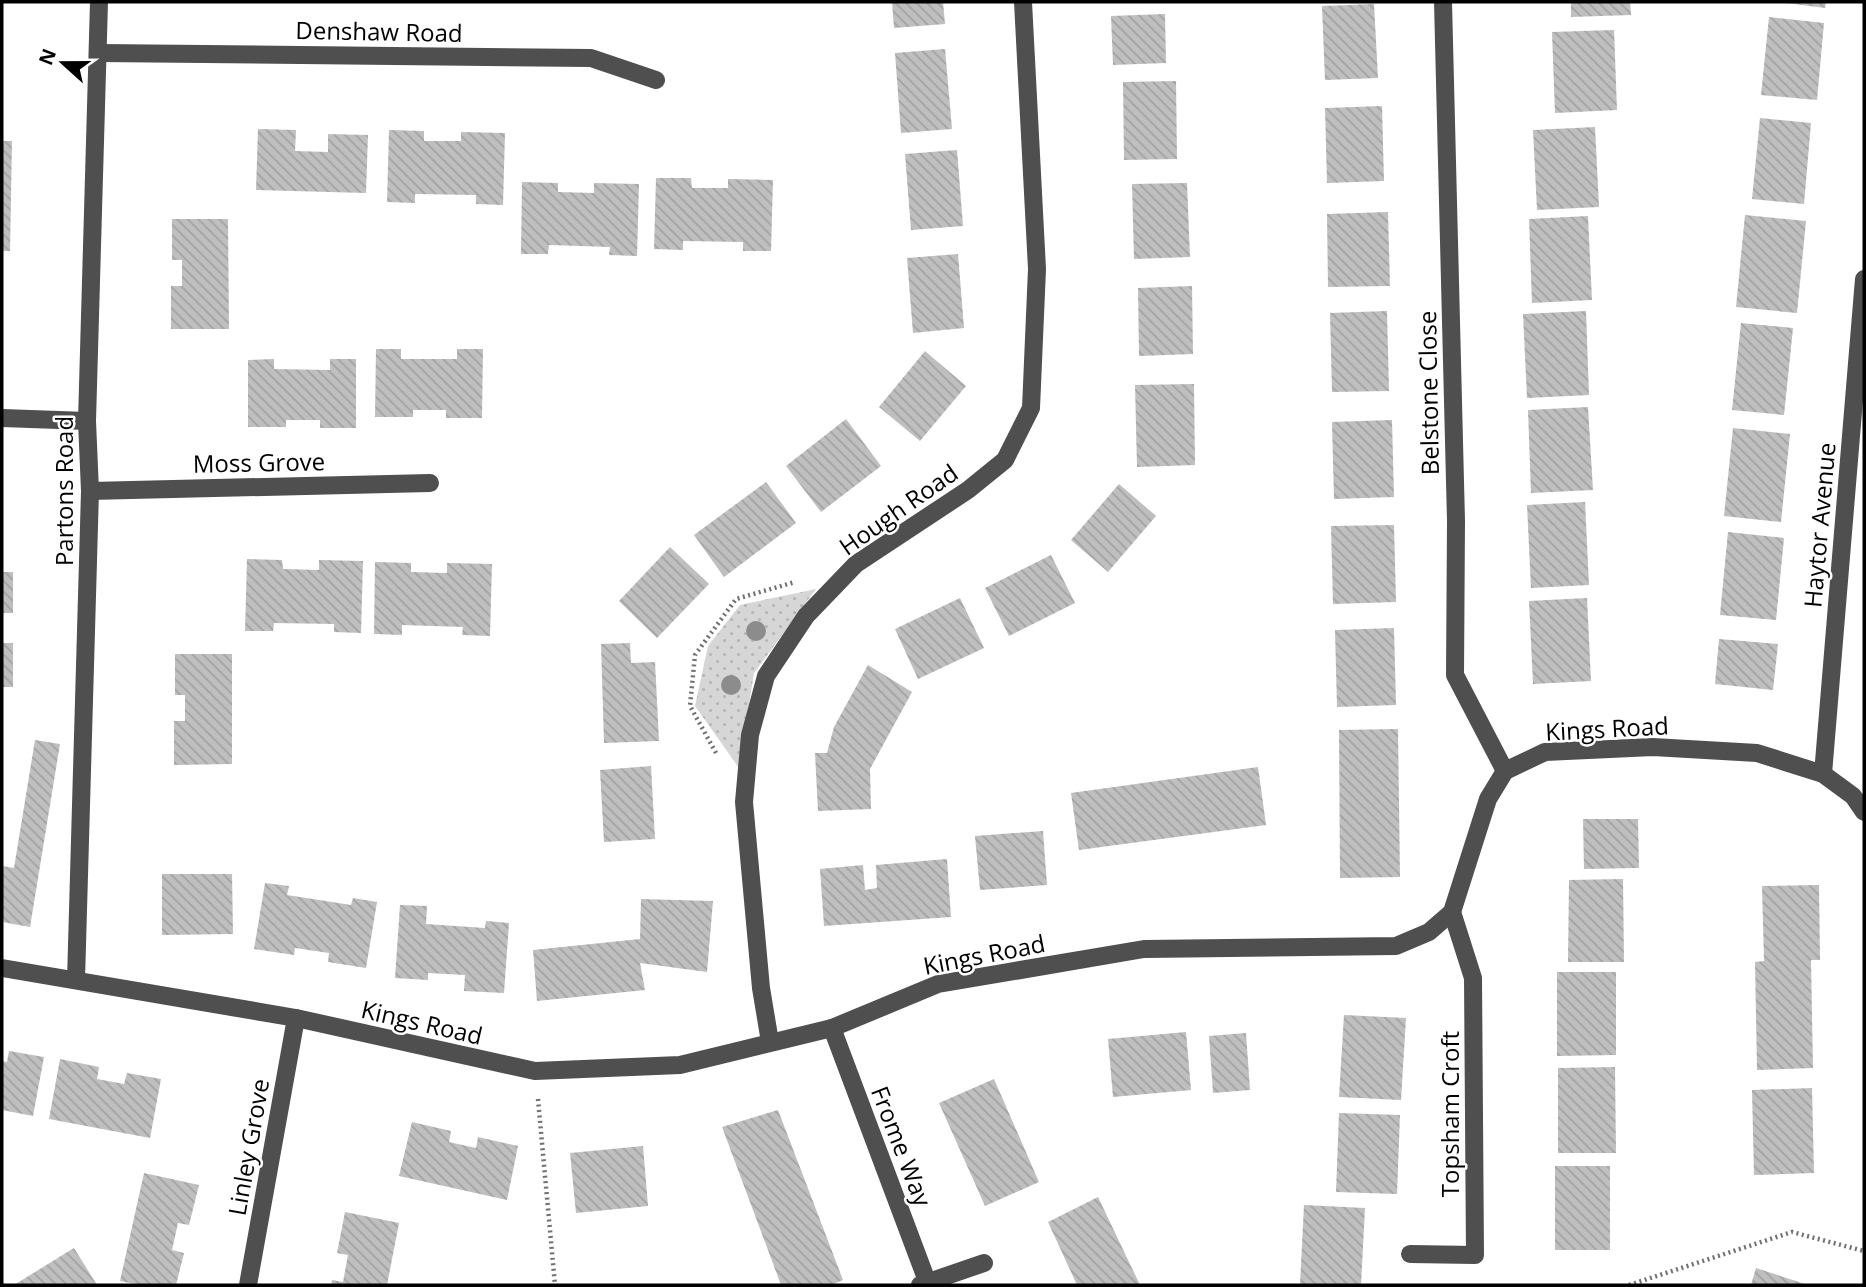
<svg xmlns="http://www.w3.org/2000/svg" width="1866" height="1287" font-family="'Open Sans',sans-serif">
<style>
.grass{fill:url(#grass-dots)}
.building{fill:url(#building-back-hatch)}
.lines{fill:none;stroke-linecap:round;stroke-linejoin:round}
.path{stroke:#717171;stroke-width:4.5;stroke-dasharray:2 3.5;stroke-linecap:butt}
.minor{stroke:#4f4f4f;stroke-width:18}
.tree{fill:#8c8c8c}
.labels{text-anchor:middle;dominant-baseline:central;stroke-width:5;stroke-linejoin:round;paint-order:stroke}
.street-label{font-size:24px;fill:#000;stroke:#fff}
</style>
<defs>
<pattern id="grass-dots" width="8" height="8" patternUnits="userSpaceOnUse" patternTransform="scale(1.75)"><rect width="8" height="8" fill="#d6d6d6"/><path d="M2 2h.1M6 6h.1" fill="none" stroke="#b6b6b6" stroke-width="1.8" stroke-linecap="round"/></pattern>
<pattern id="building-back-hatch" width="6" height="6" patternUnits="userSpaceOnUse" patternTransform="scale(1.75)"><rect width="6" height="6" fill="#bfbfbf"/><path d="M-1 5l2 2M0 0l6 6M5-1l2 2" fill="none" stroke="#a2a2a2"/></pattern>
</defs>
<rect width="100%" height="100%" fill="#fff"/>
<!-- grass -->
<polygon class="grass" points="816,589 754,673 739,768 695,706 708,646 740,605"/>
<!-- building -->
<g class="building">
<polygon points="892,2 943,2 945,24 894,28"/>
<polygon points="1571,2 1630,2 1631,15 1571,17"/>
<polygon points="1779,2 1826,2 1825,8"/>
<polygon points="1374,4 1378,78 1325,80 1322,6"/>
<polygon points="1165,14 1166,63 1113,65 1111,16"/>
<polygon points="1769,17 1824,23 1817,100 1761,95"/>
<polygon points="1614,30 1617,110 1555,113 1552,32"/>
<polygon points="945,49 952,129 901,133 895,53"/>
<polygon points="1176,81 1177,159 1124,160 1123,82"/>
<polygon points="1382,106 1384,181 1327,183 1325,108"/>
<polygon points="1760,118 1811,123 1804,204 1752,199"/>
<polygon points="1595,127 1599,207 1537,210 1533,130"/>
<polygon points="258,129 296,130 295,151 328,152 328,134 368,135 366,193 256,190"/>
<polygon points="389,130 424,131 424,141 461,141 461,132 505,133 503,205 476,204 476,195 415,194 415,203 387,202"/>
<polygon points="2,141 12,141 10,251 2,251"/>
<polygon points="957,150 963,226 911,230 905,154"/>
<polygon points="656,178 691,178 692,188 728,188 728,179 773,180 771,251 743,251 743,242 683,241 683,250 654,249"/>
<polygon points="522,182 558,183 558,192 594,193 594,183 639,184 637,256 609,255 610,247 549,245 548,254 521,254"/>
<polygon points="1187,183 1190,257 1134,259 1132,184"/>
<polygon points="1388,212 1390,286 1328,287 1327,214"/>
<polygon points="1745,215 1806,221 1797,313 1736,307"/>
<polygon points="1588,216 1592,300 1532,303 1529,219"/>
<polygon points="172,219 228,219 229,329 171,329 171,286 182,286 182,260 172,260"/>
<polygon points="958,254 964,328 913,333 907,258"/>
<polygon points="1192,286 1193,354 1139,356 1138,288"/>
<polygon points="1387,311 1389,391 1332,392 1330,313"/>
<polygon points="1586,311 1589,395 1527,398 1523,314"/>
<polygon points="1741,323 1793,328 1784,415 1732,410"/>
<polygon points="376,349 401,349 401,359 457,359 457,349 483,349 482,418 446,418 446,410 413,410 413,417 375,417"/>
<polygon points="925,351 966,386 920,441 879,407"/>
<polygon points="274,359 274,369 330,370 330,359 356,359 356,428 320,428 320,420 286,420 286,427 248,427 248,360"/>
<polygon points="1194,384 1195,465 1137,467 1135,385"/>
<polygon points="1588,407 1593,490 1531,493 1528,410"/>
<polygon points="846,419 881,466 821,512 786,466"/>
<polygon points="1392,420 1394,497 1334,499 1332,422"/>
<polygon points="1733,428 1790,434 1781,522 1724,516"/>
<polygon points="766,482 796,523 724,577 694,535"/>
<polygon points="1119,484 1156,516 1108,572 1071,540"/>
<polygon points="1585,502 1589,585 1531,588 1527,505"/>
<polygon points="1394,525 1396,602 1333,604 1331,526"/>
<polygon points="1728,532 1784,538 1776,620 1720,615"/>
<polygon points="670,547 709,584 657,638 619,601"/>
<polygon points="1051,555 1075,603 1009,636 985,588"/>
<polygon points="247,559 282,560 283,569 319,570 319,560 363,561 361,633 334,632 334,624 274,623 273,631 245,631"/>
<polygon points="375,562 411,563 411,572 447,573 447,563 492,564 490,636 462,635 463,627 402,625 402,635 374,634"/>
<rect x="2" y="572" width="11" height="41"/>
<polygon points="960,598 984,648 918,679 895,629"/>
<polygon points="1587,598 1591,681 1533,684 1529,601"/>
<polygon points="1394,628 1396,705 1337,707 1335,630"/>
<polygon points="1719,639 1778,644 1773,690 1715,684"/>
<rect x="2" y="643" width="11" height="44"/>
<polygon points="630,643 631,663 655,662 659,741 604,743 601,644"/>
<polygon points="175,654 232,654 232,764 174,765 174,721 185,721 185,695 175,695"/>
<polygon points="868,665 912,692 870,769 871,809 818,811 815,753 827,753 834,727"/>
<polygon points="1398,729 1400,877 1340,878 1339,730"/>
<polygon points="35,740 60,744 30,927 2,922 2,866 14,868"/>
<polygon points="651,766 655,839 604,842 600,770"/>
<polygon points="1258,767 1266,825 1079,850 1071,793"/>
<polygon points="1583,819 1638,819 1639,868 1584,869"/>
<polygon points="1043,831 1047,885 980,890 975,836"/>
<polygon points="947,859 951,917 824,926 820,869 863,865 865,890 877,888 876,865"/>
<polygon points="162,874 232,874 233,934 162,935"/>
<polygon points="1623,879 1624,962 1568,962 1569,880"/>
<polygon points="265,883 289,886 287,895 351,905 353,898 377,902 366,968 328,962 329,953 295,948 294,955 254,949"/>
<polygon points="1819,885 1820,960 1811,960 1813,1068 1757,1070 1755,962 1764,961 1762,886"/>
<polygon points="641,899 713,901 707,972 640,963 645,990 537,1001 533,950 640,939"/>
<polygon points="400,905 427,906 426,924 485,928 486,921 509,923 504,993 464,991 465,975 428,973 428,980 395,978"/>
<polygon points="1557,972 1616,972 1616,1055 1557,1056"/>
<polygon points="1344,1015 1406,1018 1401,1100 1339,1097"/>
<polygon points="1186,1032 1191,1090 1113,1097 1108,1039"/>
<polygon points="1246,1033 1250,1090 1213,1093 1209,1036"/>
<polygon points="9,1051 44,1057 33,1116 2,1110 2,1061 7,1062"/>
<polygon points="60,1059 99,1067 97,1079 124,1084 127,1073 161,1079 150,1138 49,1119"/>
<polygon points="1615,1067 1616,1153 1558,1153 1558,1068"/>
<polygon points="994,1079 1039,1182 985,1206 939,1103"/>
<polygon points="1812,1088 1814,1173 1754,1175 1752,1090"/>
<polygon points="778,1110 843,1280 831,1285 781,1285 722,1127"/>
<polygon points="1339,1113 1400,1115 1397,1194 1336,1192"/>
<polygon points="412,1122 451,1131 449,1142 476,1148 478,1137 518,1146 507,1200 399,1176"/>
<polygon points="643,1146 648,1206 576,1213 570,1153"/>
<rect x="1555" y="1166" width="55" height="84"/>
<polygon points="144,1173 199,1185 189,1225 178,1223 172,1250 184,1253 176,1285 141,1285 120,1281"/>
<polygon points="1098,1197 1140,1285 1077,1285 1048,1222"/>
<polygon points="1304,1205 1365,1208 1361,1285 1300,1285"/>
<polygon points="345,1212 399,1223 387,1285 331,1285 332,1280 343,1282 348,1255 337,1253"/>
<polygon points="74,1248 97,1285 14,1285"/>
<polygon points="1756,1268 1808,1285 1751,1285"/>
</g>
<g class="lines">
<!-- path -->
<g class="path">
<polyline points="716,753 690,706 695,655 736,599 795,582"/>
<polyline points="538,1099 555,1285"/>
<polyline points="1629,1285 1792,1232 1864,1251"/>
</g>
<!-- minor -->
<g class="minor">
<polyline points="1443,2 1456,521 1455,675 1505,771"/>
<polyline points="99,53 591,58 656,80"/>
<polyline points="2,418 87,421"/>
<polyline points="90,491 430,483"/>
<polyline points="1823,774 1864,279"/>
<polyline points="2,968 296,1018 535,1071 680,1065 832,1028 938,984 1144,949 1396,946 1429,932 1452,912 1488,799 1505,771 1545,752 1653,747 1757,753 1823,774 1853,796 1864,812"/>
<polyline points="76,980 90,491 87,421 99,2"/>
<polyline points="832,1028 927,1281"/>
<polyline points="770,1042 761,988 744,802 750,735 766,676 806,616 856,564 968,490 1005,460 1031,408 1037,269 1023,2"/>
<polyline points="1410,1254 1475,1255 1473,978 1452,912"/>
<polyline points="248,1285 296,1018"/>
<polyline points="920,1285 984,1263"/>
</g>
</g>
<!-- trees -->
<g class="tree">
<circle cx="756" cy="631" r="10"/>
<circle cx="731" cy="685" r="10"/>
</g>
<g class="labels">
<!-- street labels -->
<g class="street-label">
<text transform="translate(379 31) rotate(1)">Denshaw Road</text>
<text transform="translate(1428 393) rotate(-91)">Belstone Close</text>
<text transform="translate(259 462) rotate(-1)">Moss Grove</text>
<text transform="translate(63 491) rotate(-90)">Partons Road</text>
<text transform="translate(898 509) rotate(-35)">Hough Road</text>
<text transform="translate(1819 525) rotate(-85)">Haytor Avenue</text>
<text transform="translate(1607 728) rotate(-3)">Kings Road</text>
<text transform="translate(984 954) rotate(-11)">Kings Road</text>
<text transform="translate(422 1022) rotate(13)">Kings Road</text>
<text transform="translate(1449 1114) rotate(-90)">Topsham Croft</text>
<text transform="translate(902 1146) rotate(69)">Frome Way</text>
<text transform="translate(248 1147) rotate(-80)">Linley Grove</text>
</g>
</g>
<!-- border -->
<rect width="1866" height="1287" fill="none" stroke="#000000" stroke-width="7"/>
<!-- north arrow -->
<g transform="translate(63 63) rotate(291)" stroke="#ffffff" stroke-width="5" paint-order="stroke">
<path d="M0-5L12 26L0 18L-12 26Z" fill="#000000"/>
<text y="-10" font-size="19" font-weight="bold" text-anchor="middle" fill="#000000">N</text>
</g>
</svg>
